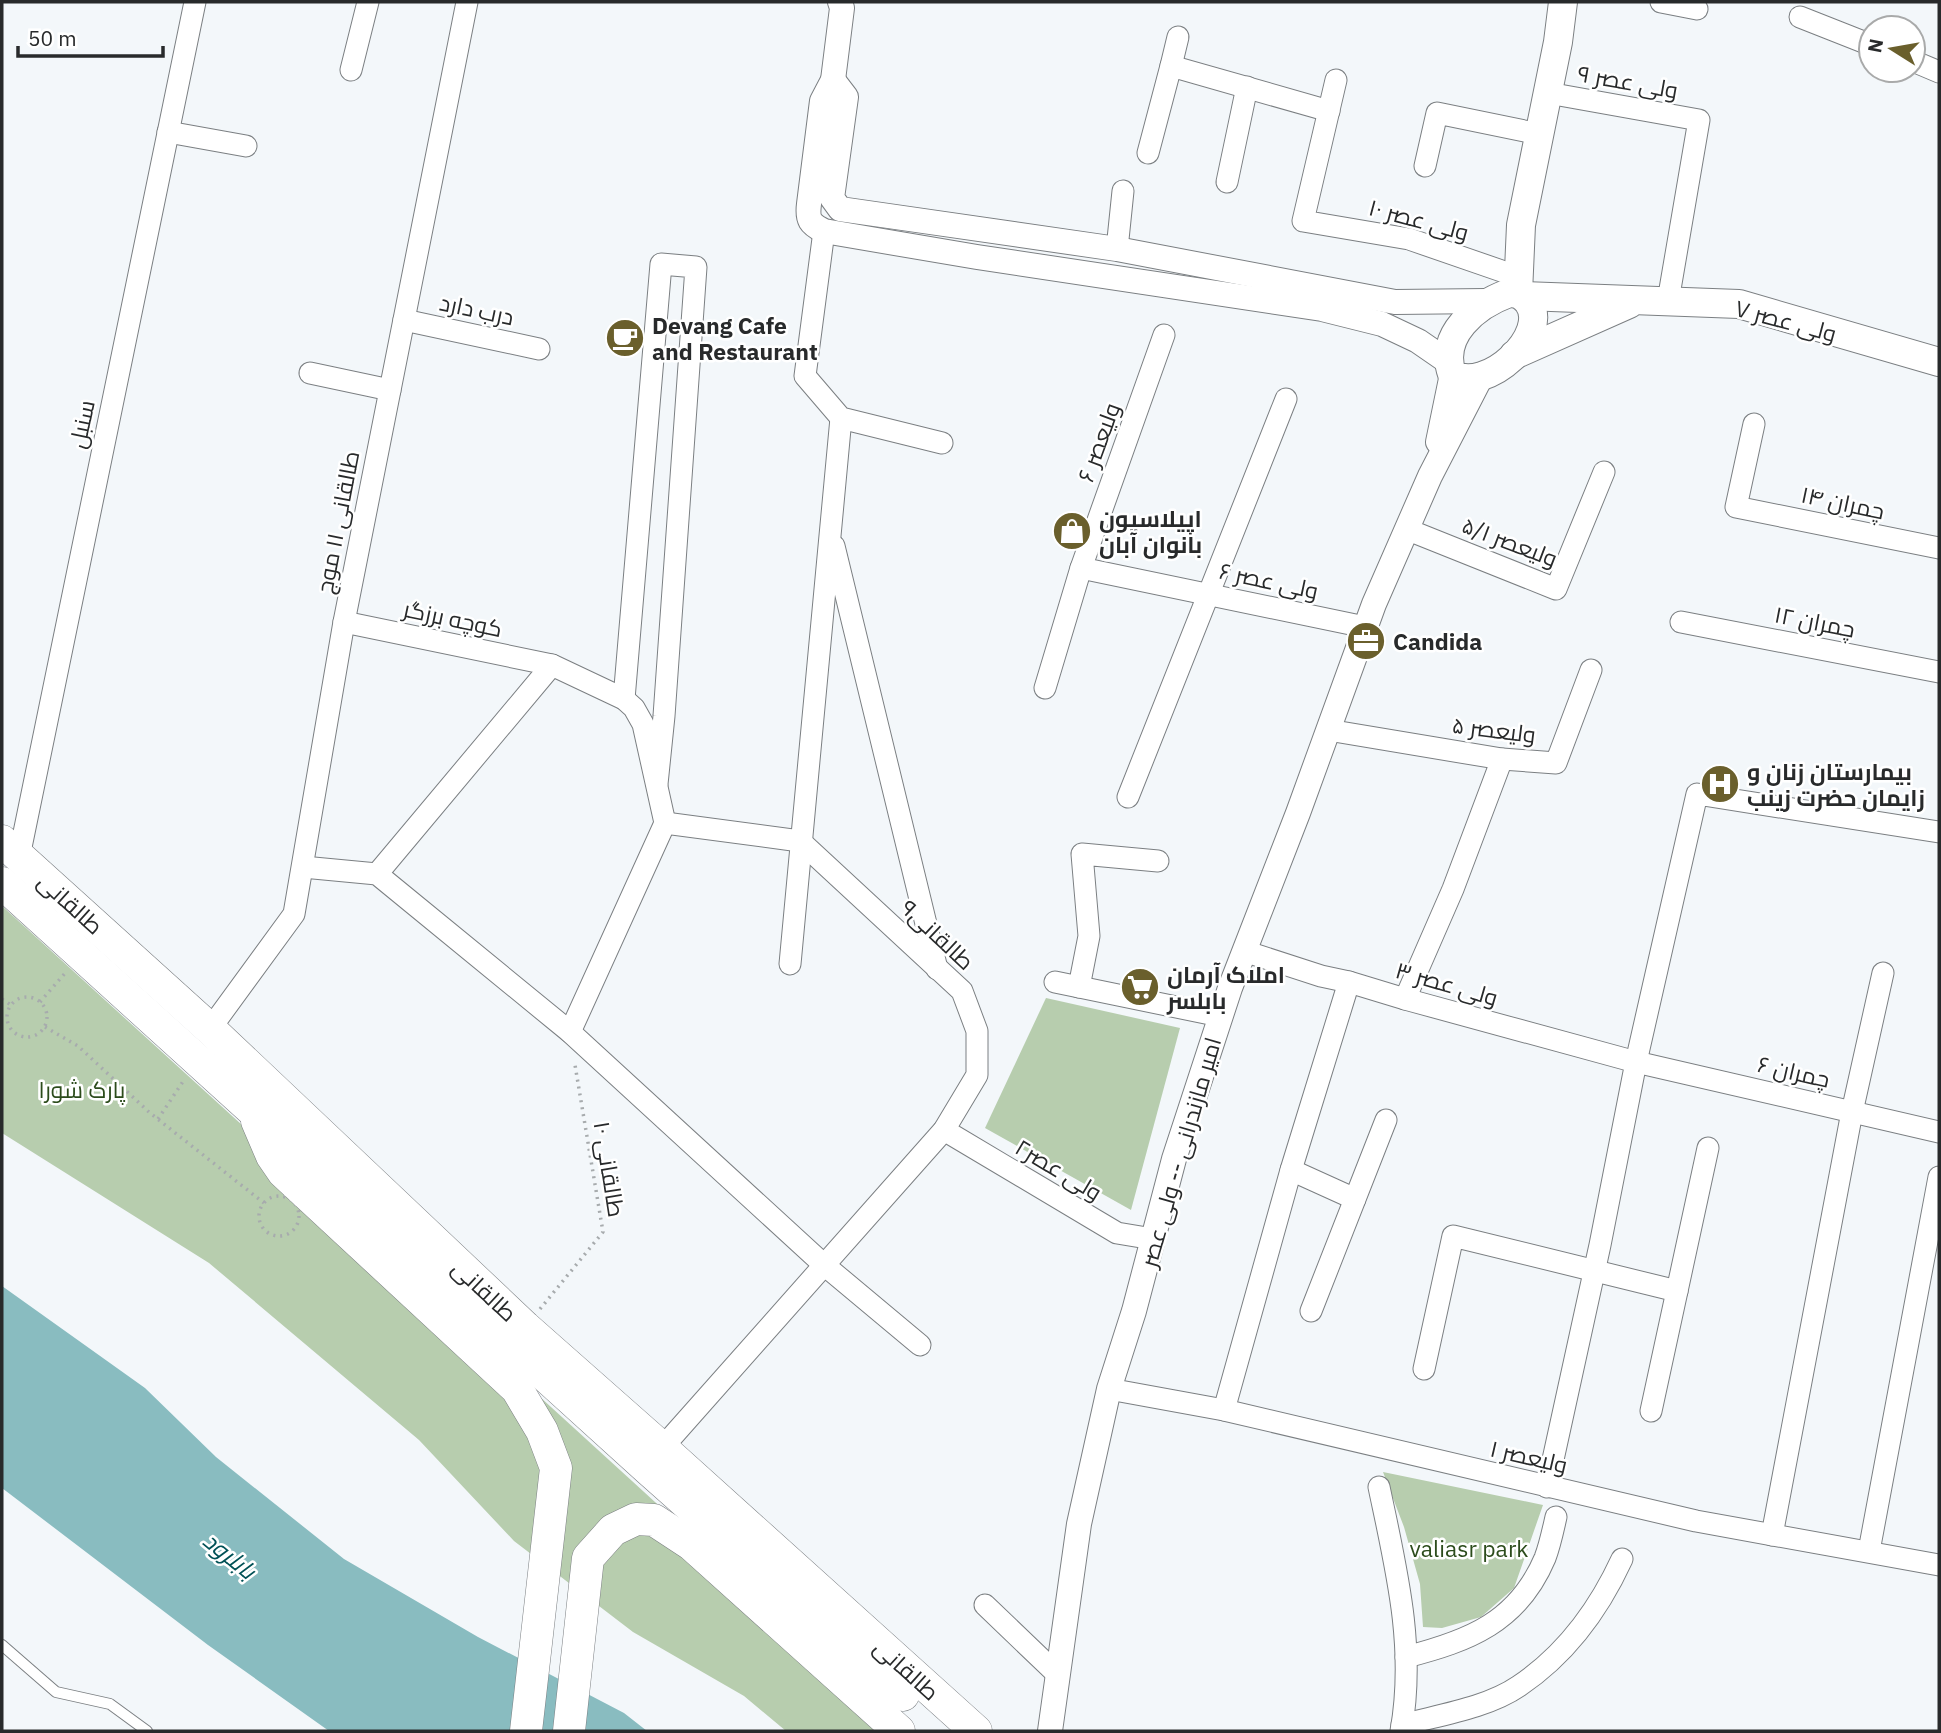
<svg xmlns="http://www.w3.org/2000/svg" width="1941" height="1733" font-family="'IBM Plex Sans',Cairo,sans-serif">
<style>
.green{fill:#b7cdae}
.water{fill:#89bcc0}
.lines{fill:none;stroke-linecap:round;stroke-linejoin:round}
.service-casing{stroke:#7b7f82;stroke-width:12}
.minor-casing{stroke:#7b7f82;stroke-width:23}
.tertiary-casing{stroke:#7b7f82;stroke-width:26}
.secondary-casing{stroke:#7b7f82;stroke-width:30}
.primary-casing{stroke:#7b7f82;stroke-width:33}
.path{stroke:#a7abad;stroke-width:3.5;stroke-dasharray:2 5;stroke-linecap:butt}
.service{stroke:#fff;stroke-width:10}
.minor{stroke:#fff;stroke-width:21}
.tertiary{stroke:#fff;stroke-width:24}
.secondary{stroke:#fff;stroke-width:28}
.primary{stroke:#fff;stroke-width:32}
.labels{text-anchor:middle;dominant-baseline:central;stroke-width:5;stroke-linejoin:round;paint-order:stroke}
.street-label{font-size:23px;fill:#282a2b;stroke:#fff}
.poi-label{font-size:23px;font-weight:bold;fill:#282a2b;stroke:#fff;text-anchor:start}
.park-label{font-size:23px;fill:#2c4c1c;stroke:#fff}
.water-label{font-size:24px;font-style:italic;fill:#005156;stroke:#fff}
</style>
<rect width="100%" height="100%" fill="#f3f7fa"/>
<!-- green -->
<g class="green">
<polygon points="2,906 655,1502 910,1731 786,1731 744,1696 633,1632 514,1541 419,1440 209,1263 2,1133"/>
<polygon points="1046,998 1180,1028 1131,1210 985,1128"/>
<polygon points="1383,1472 1543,1505 1514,1588 1481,1617 1442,1628 1423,1627 1420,1584 1404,1527"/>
</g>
<!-- water -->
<polygon class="water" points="2,1286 145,1388 216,1457 344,1559 478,1637 624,1713 647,1731 329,1731 208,1645 2,1488"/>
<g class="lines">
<!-- service casing -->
<g class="service-casing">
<polyline id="service" points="2,1645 56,1692 110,1704 147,1731"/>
</g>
<!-- minor casing -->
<g class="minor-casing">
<g id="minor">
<polyline points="1661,2 1697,9"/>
<polyline points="1800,17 1871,45"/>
<polyline points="1913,61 1939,72"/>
<polyline points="1171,66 1178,37"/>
<polyline points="351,70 368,2"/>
<polyline points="1336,80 1303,221 1409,239 1519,277"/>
<polyline points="1548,93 1699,120 1668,301"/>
<polyline points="168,132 246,146"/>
<polyline points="1148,153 1171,66 1329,111"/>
<polyline points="1425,166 1437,113 1539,134"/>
<polyline points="1227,182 1247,87"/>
<polyline points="824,231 805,376 841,418 942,443"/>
<polyline points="1117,249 1123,191"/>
<polyline points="404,320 539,349"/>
<polyline points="310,373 390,390"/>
<polyline points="1754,424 1736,507 1939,548"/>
<polyline points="1406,529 1556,589 1604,472"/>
<polyline points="834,546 937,969"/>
<polyline points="1081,568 1365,627"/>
<polyline points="344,622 552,665 624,699 634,708 643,724 665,823 570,1032"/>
<polyline points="1681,622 1939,672"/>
<polyline points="1045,688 1081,568 1164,335"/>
<polyline points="624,699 661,264 696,267 664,716 657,784"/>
<polyline points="1328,730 1502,759 1556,763 1591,670"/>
<polyline points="1128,797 1286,399"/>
<polyline points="665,823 800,841"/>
<polyline points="19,857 195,2"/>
<polyline points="303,867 377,874 570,1032 823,1264 920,1345"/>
<polyline points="377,874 552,665"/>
<polyline points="1244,951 1321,976 1349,982 1405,999 1636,1062 1939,1132"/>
<polyline points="790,964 841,418"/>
<polyline points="1055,982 1220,1016"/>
<polyline points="1079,987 1089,936 1082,854 1158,861"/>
<polyline points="1405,999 1453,889 1502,759"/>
<polyline points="210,1029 294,914 344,622 467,2"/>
<polyline points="944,1130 1117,1233 1153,1239"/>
<polyline points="1291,1170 1355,1199"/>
<polyline points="1311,1311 1386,1120"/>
<polyline points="1424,1369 1453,1236 1677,1291"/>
<polyline points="1109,1389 1224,1410 1696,1521 1939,1565"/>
<polyline points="1224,1410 1291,1170 1349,982"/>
<polyline points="1651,1411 1708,1148"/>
<polyline points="662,1448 944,1130 977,1075 977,1031 962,991 800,841"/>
<path d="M1379,1487C1396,1568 1416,1647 1401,1731"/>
<polyline points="1547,1487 1600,1245 1636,1062 1697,794 1939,832"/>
<polyline points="1772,1535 1852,1112 1883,973"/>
<polyline points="1869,1551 1939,1177"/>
<polyline points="985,1605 1057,1674"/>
<path d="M1406,1657C1469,1641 1518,1622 1545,1558C1550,1545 1553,1530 1556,1517"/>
<path d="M1402,1725C1439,1715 1487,1708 1519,1686C1565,1655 1599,1609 1622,1559"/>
</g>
</g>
<!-- tertiary casing -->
<g class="tertiary-casing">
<g id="tertiary">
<path d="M840,2L842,8L833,80L822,101L809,204C807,220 810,224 824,231L977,257L1322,309L1382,324L1418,341L1447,361"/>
<polyline points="833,80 846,97 832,198 840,209 1117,249 1395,302 1486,301"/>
<polyline points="1438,442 1452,374"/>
<polyline points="1050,1731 1079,1524 1109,1389 1134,1311 1174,1159 1230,988 1298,813 1374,604 1430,476 1480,379"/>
</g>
</g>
<!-- secondary casing -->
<g class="secondary-casing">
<g id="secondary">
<path d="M1509,293C1517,293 1522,295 1528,302C1552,334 1486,395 1452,374C1438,335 1476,305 1509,293Z"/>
<polyline points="1518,293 1521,225 1558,42 1563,2"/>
<polyline points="1523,296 1739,304 1939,362"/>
<polyline points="1514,355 1629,304"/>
</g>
</g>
<!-- primary casing -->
<g class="primary-casing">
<g id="primary">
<polyline points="2,841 210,1029 525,1327 662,1448 976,1731"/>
<polyline points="2,883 649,1470 903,1695"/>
<polyline points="257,1121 272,1156 283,1172 517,1389 542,1431 556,1468 526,1731"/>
<polyline points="569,1731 588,1558 613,1530 636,1519 654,1520 692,1545 899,1731"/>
</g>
</g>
<!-- path -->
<g class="path">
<circle cx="27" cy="1017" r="20"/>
<polyline points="2,999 11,1005"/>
<polyline points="40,1002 66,972"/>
<polyline points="45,1027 78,1046 150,1113 264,1203"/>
<polyline points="158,1119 184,1080"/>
<circle cx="279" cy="1216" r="20"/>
<polyline points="540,1309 603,1232 575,1065"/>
</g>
<!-- service -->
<use href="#service" class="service"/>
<!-- minor -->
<use href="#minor" class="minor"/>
<!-- tertiary -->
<use href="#tertiary" class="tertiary"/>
<!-- secondary -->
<use href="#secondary" class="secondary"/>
<!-- primary -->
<use href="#primary" class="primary"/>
</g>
<!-- icons -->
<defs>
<g id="cafe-disc" transform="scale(2.0125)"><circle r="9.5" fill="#6a5f2c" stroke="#fff"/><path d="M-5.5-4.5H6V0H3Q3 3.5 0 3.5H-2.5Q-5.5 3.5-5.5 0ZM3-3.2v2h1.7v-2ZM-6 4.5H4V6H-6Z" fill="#fff"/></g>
<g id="shop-disc" transform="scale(2.0125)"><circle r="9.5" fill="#6a5f2c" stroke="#fff"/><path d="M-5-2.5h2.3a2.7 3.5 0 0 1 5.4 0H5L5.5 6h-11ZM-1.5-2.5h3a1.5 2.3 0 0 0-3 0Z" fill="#fff"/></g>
<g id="office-disc" transform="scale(2.0125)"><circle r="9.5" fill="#6a5f2c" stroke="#fff"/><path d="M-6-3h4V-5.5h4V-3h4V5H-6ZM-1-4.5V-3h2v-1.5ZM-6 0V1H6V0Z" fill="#fff"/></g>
<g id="hospital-disc" transform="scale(2.0125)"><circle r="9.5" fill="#6a5f2c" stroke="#fff"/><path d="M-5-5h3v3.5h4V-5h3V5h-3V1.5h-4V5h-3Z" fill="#fff"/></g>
<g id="supermarket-disc" transform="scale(2.0125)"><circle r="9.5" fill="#6a5f2c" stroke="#fff"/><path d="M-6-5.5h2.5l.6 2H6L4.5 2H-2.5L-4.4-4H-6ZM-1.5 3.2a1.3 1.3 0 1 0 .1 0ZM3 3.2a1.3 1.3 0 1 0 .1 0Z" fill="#fff"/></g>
</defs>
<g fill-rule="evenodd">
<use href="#cafe-disc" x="625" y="338"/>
<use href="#shop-disc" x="1072" y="531"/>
<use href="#office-disc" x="1366" y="641"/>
<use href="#hospital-disc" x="1720" y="784"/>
<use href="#supermarket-disc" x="1140" y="987"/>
</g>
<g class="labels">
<!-- street labels -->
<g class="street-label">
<text transform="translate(1628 81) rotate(10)">ولی عصر ۹</text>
<text transform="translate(1419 219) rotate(15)">ولی عصر ۱۰</text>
<text transform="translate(477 309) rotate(12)">درب دارد</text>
<text transform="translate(1786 320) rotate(15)">ولی عصر ۷</text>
<text transform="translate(81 424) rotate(-78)">سنبل</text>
<text transform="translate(1098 442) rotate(-70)">ولیعصر ۶</text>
<text transform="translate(1843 502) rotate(12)">چمران ۱۴</text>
<text transform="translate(337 522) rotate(-79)">طالقانی ۱۱ موج</text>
<text transform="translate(1510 541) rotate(21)">ولیعصر ۵/۱</text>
<text transform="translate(1269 580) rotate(12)">ولی عصر ۶</text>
<text transform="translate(453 618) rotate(12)">کوچه برزگر</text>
<text transform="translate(1815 621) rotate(11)">چمران ۱۲</text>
<text transform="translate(1494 729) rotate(7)">ولیعصر ۵</text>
<text transform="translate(71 903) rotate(42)">طالقانی</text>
<text transform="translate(938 934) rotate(43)">طالقانی۹</text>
<text transform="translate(1447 983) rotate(16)">ولی عصر ۳</text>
<text transform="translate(1794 1071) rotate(13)">چمران ۶</text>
<text transform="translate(1180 1152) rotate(-74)">امیر مازندرانی -- ولی عصر</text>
<text transform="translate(610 1169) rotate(81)">طالقانی ۱۰</text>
<text transform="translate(1059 1169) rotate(31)">ولی عصر۲</text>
<text transform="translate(485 1290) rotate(43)">طالقانی</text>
<text transform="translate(1529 1456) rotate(13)">ولیعصر ۱</text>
<text transform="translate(907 1669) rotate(42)">طالقانی</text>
</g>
<!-- poi labels -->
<g class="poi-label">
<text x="652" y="325">Devang Cafe<tspan x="652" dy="26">and Restaurant</tspan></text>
<text x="1099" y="518">اپیلاسیون<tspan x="1099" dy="26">بانوان آبان</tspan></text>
<text x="1393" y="641">Candida</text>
<text x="1747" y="771">بیمارستان زنان و<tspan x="1747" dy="26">زایمان حضرت زینب</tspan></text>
<text x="1167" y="974">املاک آرمان<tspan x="1167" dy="26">بابلسر</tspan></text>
</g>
<!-- park labels -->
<g class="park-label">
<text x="82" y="1089">پارک شورا</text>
<text x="1469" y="1548">valiasr park</text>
</g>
<!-- water labels -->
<g class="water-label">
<text transform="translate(230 1555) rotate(39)">بابلرود</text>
</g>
</g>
<!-- border -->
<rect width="1941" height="1733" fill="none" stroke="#282a2b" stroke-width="7"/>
<!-- north arrow -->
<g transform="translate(1892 49) rotate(281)"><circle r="33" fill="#ffffff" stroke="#a9aaaa" stroke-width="2"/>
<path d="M0-5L12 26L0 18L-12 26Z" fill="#6a5f2c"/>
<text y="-10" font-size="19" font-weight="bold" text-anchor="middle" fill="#282a2b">N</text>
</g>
<!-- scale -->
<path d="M18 46v10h145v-10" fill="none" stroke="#282a2b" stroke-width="3.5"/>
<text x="28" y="46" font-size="21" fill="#282a2b" stroke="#ffffff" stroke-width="5" paint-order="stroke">50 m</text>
</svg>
